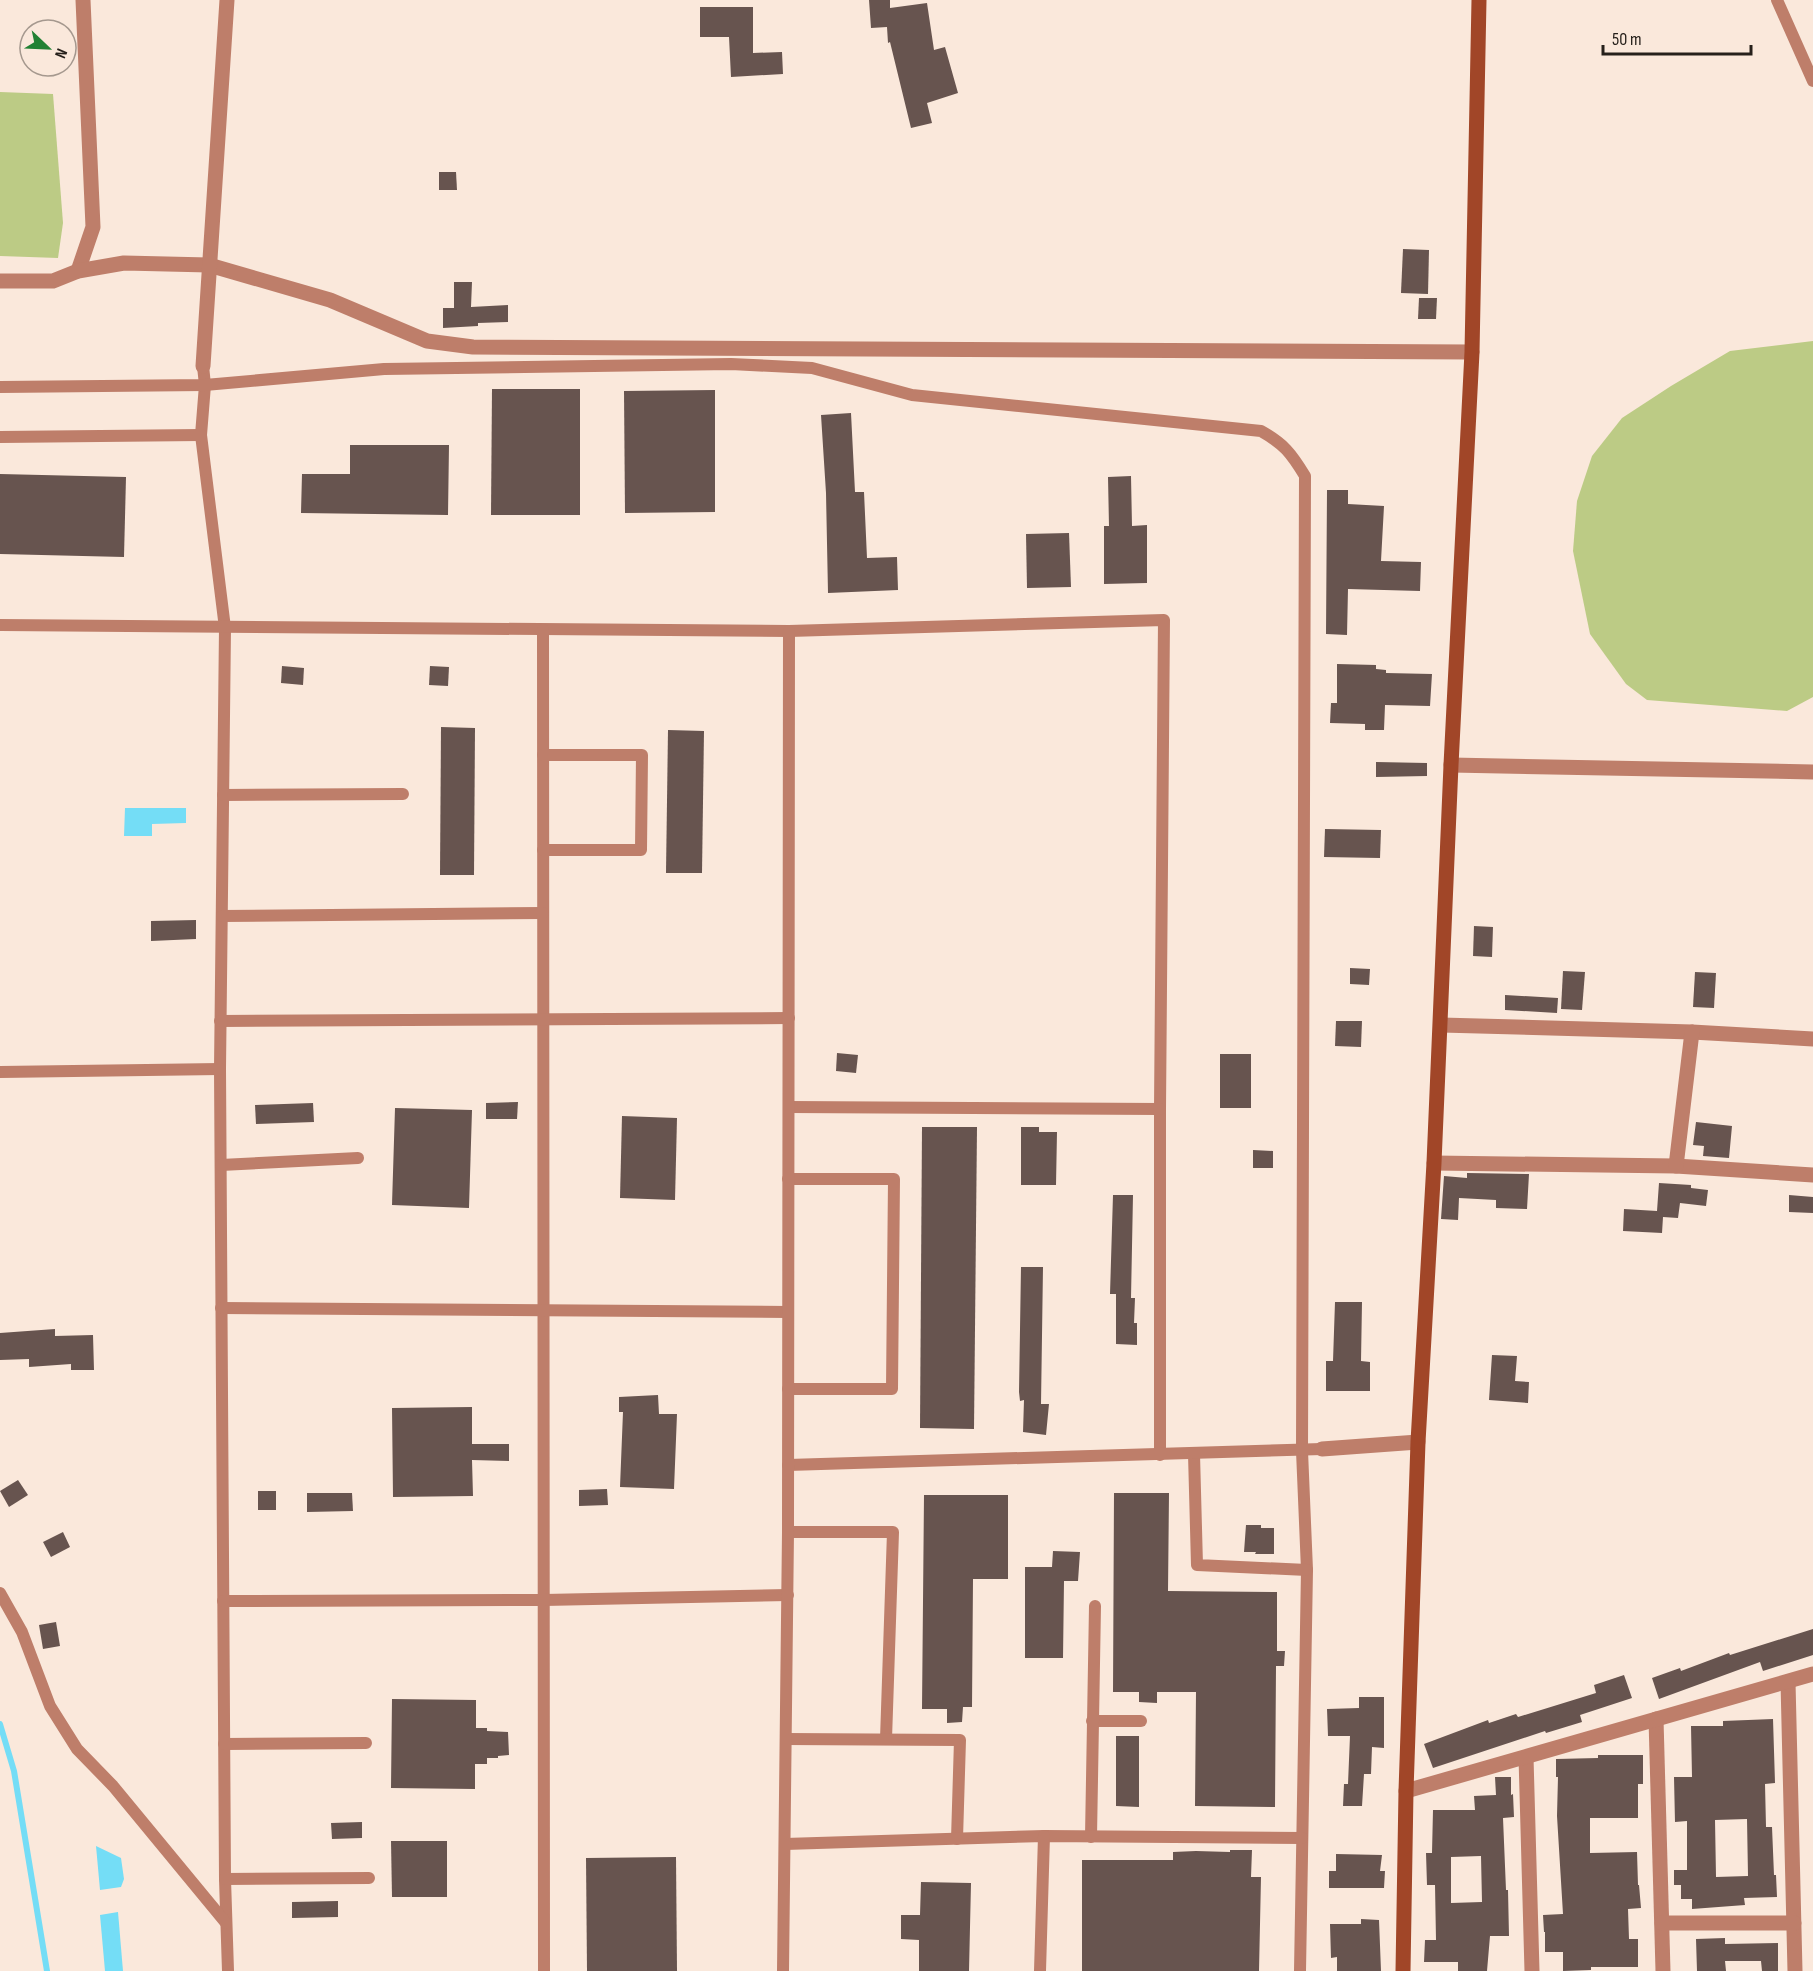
<svg xmlns="http://www.w3.org/2000/svg" width="1813" height="1971" font-family="'Sofia Sans Condensed',sans-serif">
<style>
.green{fill:#bccb85}
.water{fill:#74ddf6}
.lines{fill:none;stroke-linecap:round;stroke-linejoin:round}
.stream{stroke:#74ddf6;stroke-width:6}
.building{fill:#67544f;fill-rule:evenodd}
.lane{stroke:#be7e6a;stroke-width:12}
.street{stroke:#be7e6a;stroke-width:15}
.secondary{stroke:#a14628;stroke-width:15}
</style>
<rect width="100%" height="100%" fill="#fae8db"/>
<!-- green -->
<g class="green">
<polygon points="0,92 53,94 63,223 58,258 0,256"/>
<polygon points="1813,341 1813,697 1787,711 1647,700 1626,684 1590,634 1573,551 1577,501 1592,456 1622,418 1671,386 1730,351"/>
</g>
<!-- water -->
<g class="water">
<polygon points="125,808 186,808 186,823 152,824 152,836 124,836"/>
<polygon points="96,1846 121,1858 124,1879 121,1887 100,1890"/>
<polygon points="118,1912 123,1971 105,1971 100,1915"/>
</g>
<g class="lines">
<!-- stream -->
<polyline class="stream" points="0,1724 14,1771 47,1971"/>
</g>
<!-- building -->
<g class="building">
<polygon points="869,0 890,0 890,8 927,3 934,50 945,47 958,93 927,103 932,123 911,128 890,42 888,43 887,27 871,28"/>
<polygon points="700,7 753,7 753,53 782,52 783,74 731,77 729,37 700,37"/>
<polygon points="439,172 456,172 457,190 439,190"/>
<polygon points="1403,249 1429,250 1428,294 1401,293"/>
<polygon points="454,282 472,282 471,307 508,305 508,322 478,323 478,326 443,328 443,308 454,308"/>
<polygon points="1419,298 1437,298 1436,319 1418,319"/>
<polygon points="492,389 580,389 580,515 491,515"/>
<polygon points="715,390 715,512 625,513 624,391"/>
<polygon points="851,413 855,492 864,492 867,558 897,557 898,590 828,593 826,493 821,415"/>
<polygon points="350,445 449,445 448,515 301,513 302,474 350,474"/>
<polygon points="0,474 126,477 124,557 0,554"/>
<polygon points="1131,476 1132,526 1147,525 1147,583 1104,584 1104,526 1109,526 1108,477"/>
<polygon points="1327,490 1348,490 1348,504 1384,506 1381,561 1421,562 1420,591 1348,589 1347,635 1326,634"/>
<polygon points="1069,533 1071,587 1027,588 1026,534"/>
<polygon points="1337,664 1376,665 1376,669 1386,670 1386,673 1432,674 1430,706 1385,705 1384,730 1365,730 1365,724 1330,723 1331,703 1337,703"/>
<polygon points="282,666 304,668 303,685 281,683"/>
<polygon points="430,666 449,667 448,686 429,685"/>
<polygon points="441,727 475,728 474,875 440,875"/>
<polygon points="668,730 704,731 702,873 666,873"/>
<polygon points="1376,762 1427,763 1427,776 1376,777"/>
<polygon points="1325,829 1381,830 1380,858 1324,857"/>
<polygon points="196,920 196,939 151,941 151,921"/>
<polygon points="1474,926 1493,927 1492,957 1473,956"/>
<polygon points="1350,968 1370,969 1369,985 1350,984"/>
<polygon points="1563,971 1585,972 1582,1010 1561,1009"/>
<polygon points="1695,972 1716,973 1714,1008 1693,1007"/>
<polygon points="1505,995 1558,998 1557,1013 1505,1010"/>
<polygon points="1336,1021 1362,1021 1361,1047 1335,1046"/>
<polygon points="837,1053 858,1055 856,1073 836,1071"/>
<rect x="1220" y="1054" width="31" height="54"/>
<polygon points="518,1102 517,1119 486,1119 486,1103"/>
<polygon points="313,1103 314,1122 256,1124 255,1105"/>
<polygon points="395,1108 472,1110 469,1208 392,1205"/>
<polygon points="622,1116 677,1118 675,1200 620,1198"/>
<polygon points="1696,1122 1732,1126 1729,1158 1703,1156 1704,1146 1693,1145"/>
<polygon points="922,1127 977,1127 974,1429 920,1428"/>
<polygon points="1021,1127 1039,1127 1039,1132 1057,1132 1056,1185 1021,1185"/>
<polygon points="1253,1150 1273,1151 1273,1168 1253,1168"/>
<polygon points="1467,1173 1529,1174 1527,1209 1496,1208 1496,1200 1459,1198 1458,1220 1441,1219 1444,1176 1467,1178"/>
<polygon points="1659,1183 1691,1185 1691,1188 1708,1190 1706,1206 1680,1203 1678,1218 1663,1217 1662,1233 1623,1231 1624,1209 1657,1211"/>
<polygon points="1113,1195 1133,1195 1131,1298 1135,1298 1134,1323 1137,1323 1137,1345 1116,1344 1116,1294 1110,1294"/>
<polygon points="1789,1195 1813,1197 1813,1213 1789,1212"/>
<polygon points="1021,1267 1043,1267 1041,1404 1049,1404 1046,1435 1023,1432 1024,1400 1020,1401 1019,1392"/>
<polygon points="1335,1302 1362,1302 1361,1361 1370,1362 1370,1391 1326,1391 1326,1361 1333,1361"/>
<polygon points="55,1329 55,1336 93,1335 94,1370 71,1370 71,1364 29,1367 29,1359 0,1360 0,1333"/>
<polygon points="1492,1355 1517,1356 1515,1381 1529,1382 1528,1403 1489,1400"/>
<polygon points="658,1395 659,1414 677,1414 674,1489 620,1487 623,1412 619,1412 619,1397"/>
<polygon points="472,1407 472,1444 509,1444 509,1461 472,1460 473,1496 393,1497 392,1408"/>
<polygon points="18,1480 28,1495 9,1507 0,1491"/>
<polygon points="607,1489 608,1505 579,1506 579,1490"/>
<rect x="258" y="1491" width="18" height="19"/>
<polygon points="307,1493 352,1493 353,1511 307,1512"/>
<polygon points="1114,1493 1169,1493 1168,1591 1277,1592 1277,1651 1285,1651 1284,1666 1276,1666 1275,1807 1195,1806 1196,1692 1157,1692 1157,1703 1139,1702 1139,1692 1113,1692"/>
<polygon points="924,1495 1008,1495 1008,1579 973,1579 972,1707 963,1707 962,1722 947,1723 947,1709 922,1709"/>
<polygon points="1246,1525 1261,1525 1261,1528 1274,1528 1274,1554 1255,1554 1256,1552 1244,1552"/>
<polygon points="63,1532 70,1547 51,1557 43,1542"/>
<polygon points="1053,1551 1080,1552 1078,1581 1064,1581 1063,1658 1025,1658 1025,1567 1052,1567"/>
<polygon points="56,1622 60,1646 43,1649 39,1625"/>
<polygon points="1813,1629 1813,1655 1763,1671 1760,1662 1659,1699 1652,1678 1680,1668 1681,1671 1729,1653 1730,1655"/>
<polygon points="1624,1675 1632,1698 1580,1715 1582,1722 1546,1733 1545,1731 1433,1768 1424,1744 1488,1720 1489,1723 1516,1714 1518,1717 1596,1693 1594,1685"/>
<polygon points="1359,1697 1384,1697 1384,1748 1372,1747 1371,1774 1364,1774 1362,1806 1343,1806 1344,1784 1348,1784 1350,1736 1328,1736 1327,1709 1359,1708"/>
<polygon points="392,1699 476,1700 476,1728 487,1728 487,1731 508,1732 509,1755 498,1756 498,1758 487,1758 487,1764 475,1764 475,1789 391,1788"/>
<path d="M1773,1719L1775,1783L1765,1784L1766,1827H1772L1774,1875H1776L1777,1897L1744,1898L1745,1905L1692,1909V1899H1681V1885H1674V1870H1687V1821L1675,1822L1674,1777H1692L1691,1726H1723V1721ZM1747,1819L1748,1876L1716,1877L1715,1820Z"/>
<polygon points="1116,1736 1139,1736 1139,1807 1116,1806"/>
<polygon points="1598,1755 1643,1755 1643,1784 1638,1784 1638,1818 1590,1818 1590,1853 1637,1852 1638,1885 1639,1885 1641,1908 1628,1909 1629,1939 1638,1939 1638,1967 1591,1967 1591,1970 1563,1971 1563,1952 1545,1952 1545,1932 1544,1932 1543,1915 1563,1914 1557,1816 1558,1777 1556,1777 1556,1759 1598,1758"/>
<path d="M1495,1777H1511V1795L1513,1794L1514,1817L1503,1818L1506,1890H1508L1509,1936H1490L1487,1971H1458V1962H1424L1425,1940H1436L1435,1885H1427L1426,1853H1432L1433,1810H1475L1474,1796L1496,1795ZM1481,1856L1482,1902L1451,1903V1857Z"/>
<polygon points="362,1822 362,1838 332,1839 331,1823"/>
<polygon points="391,1841 447,1841 447,1897 392,1897"/>
<polygon points="1230,1850 1252,1850 1251,1877 1261,1877 1259,1971 1082,1971 1082,1860 1173,1860 1173,1852 1196,1851 1230,1852"/>
<polygon points="1336,1854 1382,1855 1380,1871 1385,1871 1384,1888 1329,1888 1329,1871 1336,1871"/>
<polygon points="676,1857 677,1971 587,1971 586,1858"/>
<polygon points="921,1882 971,1883 969,1971 919,1971 919,1940 901,1939 901,1915 920,1915"/>
<polygon points="338,1901 338,1917 292,1918 292,1902"/>
<polygon points="1361,1919 1379,1920 1381,1971 1337,1971 1337,1957 1331,1958 1330,1924 1361,1924"/>
<polygon points="1725,1938 1725,1944 1778,1943 1778,1971 1762,1971 1761,1961 1725,1961 1726,1971 1697,1971 1696,1939"/>
</g>
<g class="lines">
<!-- lane -->
<g class="lane">
<polyline points="1777,0 1813,81"/>
<polyline points="203,366 205,385 201,435 225,628 220,1069 225,1879 228,1971"/>
<path d="M0,387L205,385L384,369L731,364L812,368L912,395L1261,431C1284,444 1291,453 1305,476L1302,1451L1307,1570L1300,1971"/>
<polyline points="0,437 201,435"/>
<polyline points="0,625 789,631 1164,620 1160,1109 1160,1455"/>
<polyline points="543,630 544,1971"/>
<polyline points="543,755 642,755 641,850 543,850"/>
<polyline points="223,795 403,794"/>
<polyline points="222,916 543,913"/>
<polyline points="220,1021 789,1018"/>
<polyline points="0,1072 220,1069"/>
<polyline points="789,1107 1160,1109"/>
<polyline points="221,1165 358,1158"/>
<polyline points="788,1179 894,1179 892,1389 788,1389"/>
<polyline points="221,1308 788,1312"/>
<polyline points="1194,1454 1197,1565 1307,1570"/>
<polyline points="788,1465 1322,1449"/>
<polyline points="788,1532 893,1532 886,1739"/>
<polyline points="0,1593 22,1632 50,1706 77,1749 113,1786 226,1923"/>
<polyline points="223,1601 544,1600 788,1595"/>
<polyline points="1092,1721 1141,1721"/>
<polyline points="786,1739 960,1740 957,1839"/>
<polyline points="224,1744 366,1743"/>
<polyline points="1091,1837 1095,1606"/>
<polyline points="785,1844 1044,1836 1302,1838"/>
<polyline points="225,1879 369,1878"/>
<polyline points="783,1971 788,1532 789,631"/>
<polyline points="1040,1971 1044,1836"/>
</g>
<!-- street -->
<g class="street">
<polyline points="78,271 93,227 83,0"/>
<polyline points="0,281 53,281 78,271 124,263 209,265 330,300 427,341 473,347 1472,352"/>
<polyline points="203,366 227,0"/>
<polyline points="1451,765 1813,772"/>
<polyline points="1441,1025 1692,1032 1813,1039"/>
<polyline points="1434,1163 1676,1166 1813,1175"/>
<polyline points="1676,1166 1692,1032"/>
<polyline points="1322,1449 1418,1442"/>
<polyline points="1788,1682 1795,1971"/>
<polyline points="1656,1719 1663,1971"/>
<polyline points="1526,1757 1532,1971"/>
<polyline points="1406,1791 1813,1674"/>
<polyline points="1662,1923 1794,1923"/>
</g>
<!-- secondary -->
<polyline class="secondary" points="1403,1971 1406,1791 1418,1442 1434,1163 1451,765 1472,352 1479,0"/>
</g>
<!-- north arrow -->
<g transform="translate(48 48) rotate(113)"><circle r="28" fill="#fae8db" stroke="#a5988e" stroke-width="1.5"/>
<path d="M0-4.5L10 22L0 15L-10 22Z" fill="#218133"/>
<text y="-9" font-size="16" font-weight="bold" text-anchor="middle" fill="#26201b">N</text>
</g>
<!-- scale -->
<path d="M1603 45v9h148v-9" fill="none" stroke="#26201b" stroke-width="3"/>
<text x="1612" y="45" font-size="18" fill="#26201b" stroke="#fae8db" stroke-width="4.5" paint-order="stroke">50 m</text>
</svg>
